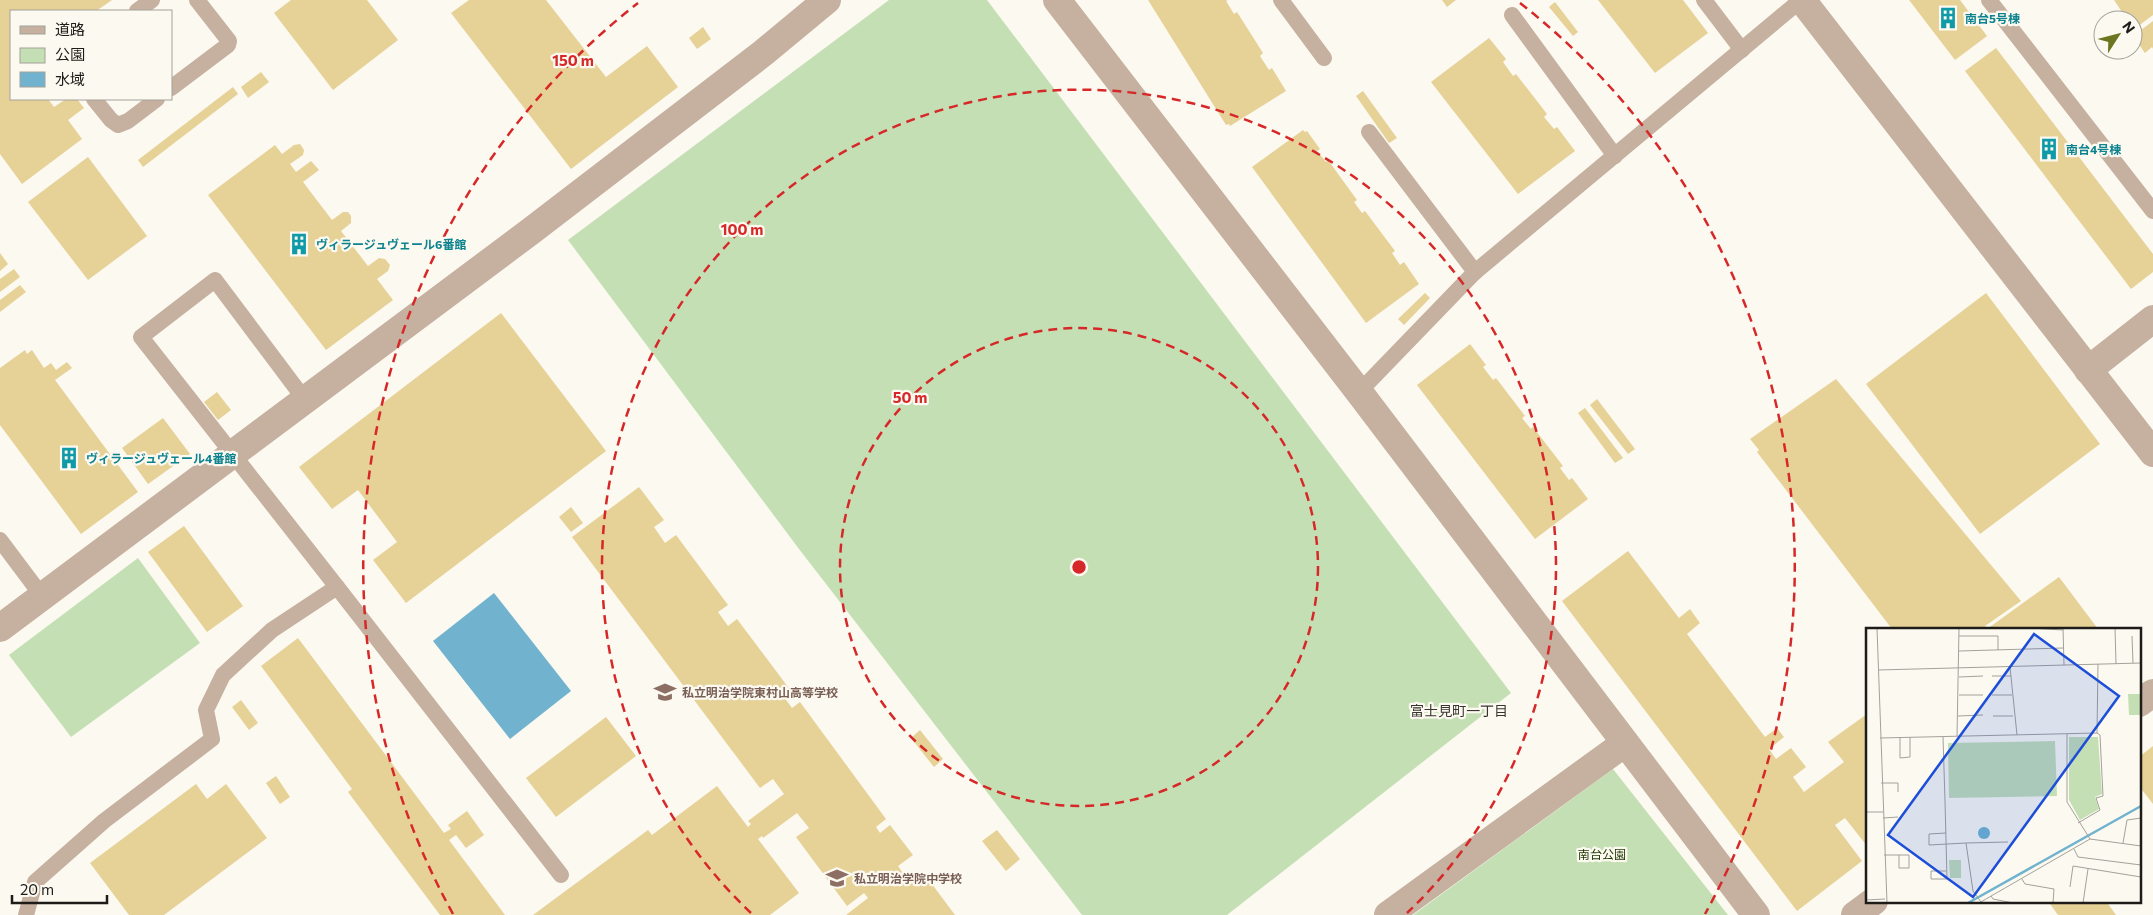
<svg xmlns="http://www.w3.org/2000/svg" width="2153" height="915" font-family="Commissioner,'Noto Sans JP',sans-serif">
<style>
.green{fill:#c5dfb5}
.water{fill:#71b3cf}
.building{fill:#e6d197}
.lines{fill:none;stroke-linecap:round;stroke-linejoin:round}
.service{stroke:#c6b09f;stroke-width:16}
.minor{stroke:#c6b09f;stroke-width:28}
.tertiary{stroke:#c6b09f;stroke-width:28}
.ring{fill:none;stroke:#d62828;stroke-width:2.5;stroke-dasharray:9 6}
.labels{text-anchor:middle;dominant-baseline:central;stroke-width:4.5;stroke-linejoin:round;paint-order:stroke}
.culture-label{font-size:12px;font-weight:bold;fill:#0d838f;stroke:#fcf9f0;text-anchor:start}
.education-label{font-size:12px;font-weight:bold;fill:#785e54;stroke:#fcf9f0;text-anchor:start}
.park-label{font-size:12px;fill:#203c04;stroke:#fcf9f0}
.neighbourhood-label{font-size:14px;fill:#38352f;stroke:#fcf9f0}
.inset-river{fill:none;stroke:#71b3cf;stroke-width:2.5}
.inset-road{fill:none;stroke:#a3a19a;stroke-width:1}
.view{fill:#1d4ed8;fill-opacity:0.15;stroke:#1d4ed8;stroke-width:2.5}
.inset-edge{fill:none;stroke:#1d1c19;stroke-width:2.5}
.centre{fill:#d62828;stroke:#fcf9f0;stroke-width:2.5}
.ring-label{font-size:15px;text-anchor:middle;font-weight:bold;fill:#d62828;stroke:#fcf9f0;stroke-width:4.5;stroke-linejoin:round;paint-order:stroke}
</style>
<rect width="100%" height="100%" fill="#fcf9f0"/>
<!-- green -->
<g class="green">
<polygon points="889,0 987,0 1511,693 1227,915 1082,915 799,549 568,240"/>
<polygon points="138,558 200,643 71,737 9,655"/>
<polygon points="1613,769 1728,915 1413,915"/>
</g>
<!-- water -->
<polygon class="water" points="494,593 571,691 510,739 433,641"/>
<!-- building -->
<g class="building">
<polygon points="0,0 112,0 96,11 11,11 11,99 48,99 54,107 66,99 77,99 84,108 68,120 82,139 22,184 0,154"/>
<polygon points="291,0 367,0 398,40 333,90 274,13"/>
<polygon points="469,0 546,0 606,77 647,46 678,87 571,169 451,13"/>
<polygon points="1148,0 1228,0 1226,1 1234,14 1237,12 1263,53 1260,56 1269,70 1272,68 1286,91 1230,126 1229,124 1226,125"/>
<polygon points="1442,0 1456,0 1447,7"/>
<polygon points="1598,0 1683,0 1708,33 1655,73"/>
<polygon points="1909,0 1960,0 1987,36 1955,60"/>
<polygon points="2114,0 2153,0 2153,15 2133,30 2133,20 2121,20 2118,15 2122,12"/>
<polygon points="1555,2 1578,32 1573,36 1549,7"/>
<polygon points="2153,21 2153,49 2152,47 2145,53 2133,36"/>
<polygon points="703,27 711,39 697,49 689,38"/>
<polygon points="1489,38 1506,59 1503,62 1513,76 1516,74 1547,114 1544,117 1554,129 1557,127 1575,151 1518,194 1431,82"/>
<polygon points="1996,48 2153,254 2153,272 2131,289 1965,71"/>
<polygon points="261,72 269,82 248,98 241,87"/>
<polygon points="233,87 238,94 143,167 138,160"/>
<polygon points="1363,91 1397,138 1389,143 1356,96"/>
<polygon points="1303,130 1305,132 1307,131 1320,149 1317,151 1326,162 1328,160 1357,200 1354,202 1362,213 1365,211 1395,251 1392,253 1400,265 1404,262 1419,284 1366,323 1252,167"/>
<polygon points="300,144 304,150 303,155 290,164 296,172 311,161 319,170 303,182 332,220 343,212 348,212 351,216 351,223 341,231 368,266 379,258 385,259 390,265 388,271 377,279 393,300 326,350 208,195 275,145 282,154 294,145"/>
<polygon points="88,157 147,236 88,280 28,202"/>
<polygon points="0,253 8,264 0,271"/>
<polygon points="14,269 20,277 0,292 0,279"/>
<polygon points="20,285 26,292 0,312 0,300"/>
<polygon points="1425,293 1430,298 1404,325 1398,319"/>
<polygon points="1986,293 2100,444 1980,534 1866,384"/>
<polygon points="501,313 606,451 406,603 373,560 397,542 358,490 332,509 299,467"/>
<polygon points="1470,344 1486,365 1483,367 1493,380 1496,378 1525,416 1522,418 1531,429 1533,427 1563,466 1560,468 1569,480 1572,478 1588,499 1535,539 1417,385"/>
<polygon points="25,350 27,354 32,350 44,368 51,363 56,370 67,362 72,368 55,380 138,492 81,534 0,425 0,368"/>
<polygon points="1836,379 2021,601 1985,626 1987,629 2059,577 2098,629 1892,629 1757,452 1759,450 1750,439"/>
<polygon points="217,392 231,410 218,420 204,402"/>
<polygon points="1597,399 1635,449 1628,454 1590,405"/>
<polygon points="1585,408 1623,458 1615,463 1578,413"/>
<polygon points="163,418 190,454 148,484 122,448"/>
<polygon points="639,487 664,520 654,527 665,543 676,535 728,605 718,612 728,626 737,619 788,687 781,693 792,708 800,702 886,819 876,827 880,833 890,825 913,855 898,866 909,882 923,872 955,915 846,915 868,898 864,893 847,906 796,837 809,828 797,813 763,838 762,836 758,839 799,893 770,915 533,915 648,830 652,835 717,786 748,827 751,824 748,821 784,794 773,779 760,788 572,537"/>
<polygon points="571,507 583,523 571,532 559,517"/>
<polygon points="184,526 243,606 207,632 148,552"/>
<polygon points="1628,551 1679,618 1690,609 1700,623 1687,634 1765,737 1777,728 1784,737 1769,749 1776,759 1791,748 1806,767 1793,777 1804,792 1844,762 1828,742 1867,714 1867,846 1845,818 1835,825 1862,861 1797,911 1562,601"/>
<polygon points="298,638 444,833 451,829 448,825 467,811 484,835 466,848 456,835 449,840 505,915 440,915 348,792 352,789 261,666"/>
<polygon points="241,700 258,723 249,730 232,707"/>
<polygon points="606,717 636,756 556,817 526,778"/>
<polygon points="920,730 943,759 934,767 911,738"/>
<polygon points="2153,746 2153,804 2139,786 2139,757"/>
<polygon points="276,776 290,797 280,804 266,783"/>
<polygon points="196,784 207,799 226,784 267,838 164,915 129,915 90,863"/>
<polygon points="997,830 1020,859 1006,871 982,841"/>
<polygon points="2048,901 2106,901 2116,915 2058,915"/>
</g>
<g class="lines">
<!-- service -->
<g class="service">
<polyline points="1281,0 1324,58"/>
<polyline points="1704,0 1742,50"/>
<polyline points="1989,0 2153,211"/>
<polyline points="137,11 152,0"/>
<polyline points="1512,15 1615,156"/>
<polyline points="171,88 228,45 229,41 197,0"/>
<polyline points="94,99 111,120 118,125 128,121 157,99"/>
<polyline points="1369,132 1475,272"/>
<polyline points="1359,392 1475,272 1801,0"/>
<polyline points="0,540 42,596"/>
<polyline points="337,587 561,875"/>
<polyline points="26,915 35,882 104,821 212,739 206,710 223,675 272,630 337,587 141,337 215,280 305,400"/>
</g>
<!-- minor -->
<g class="minor">
<polyline points="2088,370 2153,319"/>
<polyline points="0,628 531,231 763,53 827,0"/>
<polyline points="1388,915 1625,743"/>
</g>
<!-- tertiary -->
<g class="tertiary">
<polyline points="1057,0 1359,392 1756,915"/>
<polyline points="1802,0 2153,453"/>
<polyline points="2139,703 2153,693"/>
<polyline points="1855,915 1874,901"/>
</g>
</g>
<!-- distance rings -->
<g class="ring">
<circle cx="1079" cy="567" r="239"/>
<path d="M751 913A477 477 0 1 1 1407 913"/>
<path d="M453 914A716 716 0 0 1 638 3M1520 3A716 716 0 0 1 1705 914"/>
</g>
<!-- icons -->
<defs>
<g id="building-bare" transform="scale(1.725)"><path d="M-4-6H4V6H1V3H-1V6H-4ZM-2.5-4.3h1.7v1.8h-1.7ZM.8-4.3h1.7v1.8H.8ZM-2.5-1h1.7V.8h-1.7ZM.8-1h1.7V.8H.8Z" fill="#0f9aa8" stroke="#fcf9f0" stroke-width="2.5" paint-order="stroke"/></g>
<g id="school-bare" transform="scale(1.725)"><path d="M0-5L7-2L0 1L-7-2ZM-4 1L0 2.5L4 1V4Q0 6-4 4Z" fill="#8d6e63" stroke="#fcf9f0" stroke-width="2.5" paint-order="stroke"/></g>
</defs>
<g fill-rule="evenodd">
<use href="#building-bare" x="1948" y="18"/>
<use href="#building-bare" x="2049" y="149"/>
<use href="#building-bare" x="299" y="244"/>
<use href="#building-bare" x="69" y="458"/>
<use href="#school-bare" x="665" y="692"/>
<use href="#school-bare" x="837" y="878"/>
</g>
<g class="labels">
<!-- culture labels -->
<g class="culture-label">
<text x="1965" y="18">南台5号棟</text>
<text x="2066" y="149">南台4号棟</text>
<text x="316" y="244">ヴィラージュヴェール6番館</text>
<text x="86" y="458">ヴィラージュヴェール4番館</text>
</g>
<!-- education labels -->
<g class="education-label">
<text x="682" y="692">私立明治学院東村山高等学校</text>
<text x="854" y="878">私立明治学院中学校</text>
</g>
<!-- park labels -->
<g class="park-label">
<text x="1602" y="854">南台公園</text>
</g>
<!-- neighbourhood labels -->
<g class="neighbourhood-label">
<text x="1459" y="710">富士見町一丁目</text>
</g>
</g>
<!-- overview -->
<g transform="translate(1866 628)">
<rect width="275" height="275" fill="#fcf9f0"/>
<path d="M262,66H274L275,87H263ZM203,109H232L236,166L229,169L233,181L214,192L203,172ZM189,113L191,168L83,170L82,115ZM83,232H95V250H84Z" fill="#c5dfb5"/>
<path d="M112 205a6 6 0 1 1 12 0a6 6 0 1 1-12 0Z" fill="#71b3cf"/>
<path class="inset-river" d="M102,275L275,178"/>
<path class="inset-road" d="M11,0L21,275M163,0L197,2M197,0L198,37M249,0L250,36M93,8H132V22M266,8L267,35M93,23L197,20M144,39L151,107M12,42L275,35M126,48H145M93,49L117,48M93,67H117M126,67H146M92,88L117,87M127,88H147M201,106V174L224,211M91,108L93,0M77,109L79,173L81,251H65V243H80M14,110L231,105M34,110V130L44,129V109M15,155H32V164M0,184H17M17,190L32,189M212,195L234,182L230,170L237,168L234,107L231,105L232,36M80,205L63,206V217L100,215L107,263L115,274M224,211L275,218M100,215L142,214M257,215L261,192L275,190M208,221L212,229L275,237M18,227H43V240H33V227M156,251L159,256L188,261L187,275M204,259L207,238L275,249M125,268L127,271L147,275M0,272L19,271M113,275L224,211M217,275L222,241"/>
<path class="view" d="M168,6L253,68L107,269L22,207Z"/>
<rect width="275" height="275" class="inset-edge"/>
</g>
<circle cx="1079" cy="567" r="8" class="centre"/>
<g class="ring-label">
<text x="573" y="66">150 m</text>
<text x="742" y="235">100 m</text>
<text x="910" y="403">50 m</text>
</g>
<!-- legend -->
<rect x="10" y="10" width="162" height="90" fill="#fcf9f0" stroke="#a3a19a"/>
<rect x="20" y="26" width="25" height="8" fill="#c6b09f" stroke="#a3a19a"/>
<text x="55" y="35" font-size="15" fill="#1d1c19">道路</text>
<rect x="20" y="48" width="25" height="15" fill="#c5dfb5" stroke="#a3a19a"/>
<text x="55" y="60" font-size="15" fill="#1d1c19">公園</text>
<rect x="20" y="72" width="25" height="15" fill="#71b3cf" stroke="#a3a19a"/>
<text x="55" y="85" font-size="15" fill="#1d1c19">水域</text>
<!-- north arrow -->
<g transform="translate(2118 35) rotate(54)"><circle r="24" fill="#fcf9f0" stroke="#a3a19a"/>
<path d="M0-4L9 19L0 12L-9 19Z" fill="#6c7621"/>
<text y="-8" font-size="14" font-weight="bold" text-anchor="middle" fill="#1d1c19">N</text>
</g>
<!-- scale -->
<path d="M12 895v8h95v-8" fill="none" stroke="#1d1c19" stroke-width="2.5"/>
<text x="20" y="895" font-size="15" fill="#1d1c19" stroke="#fcf9f0" stroke-width="4" paint-order="stroke">20 m</text>
</svg>
